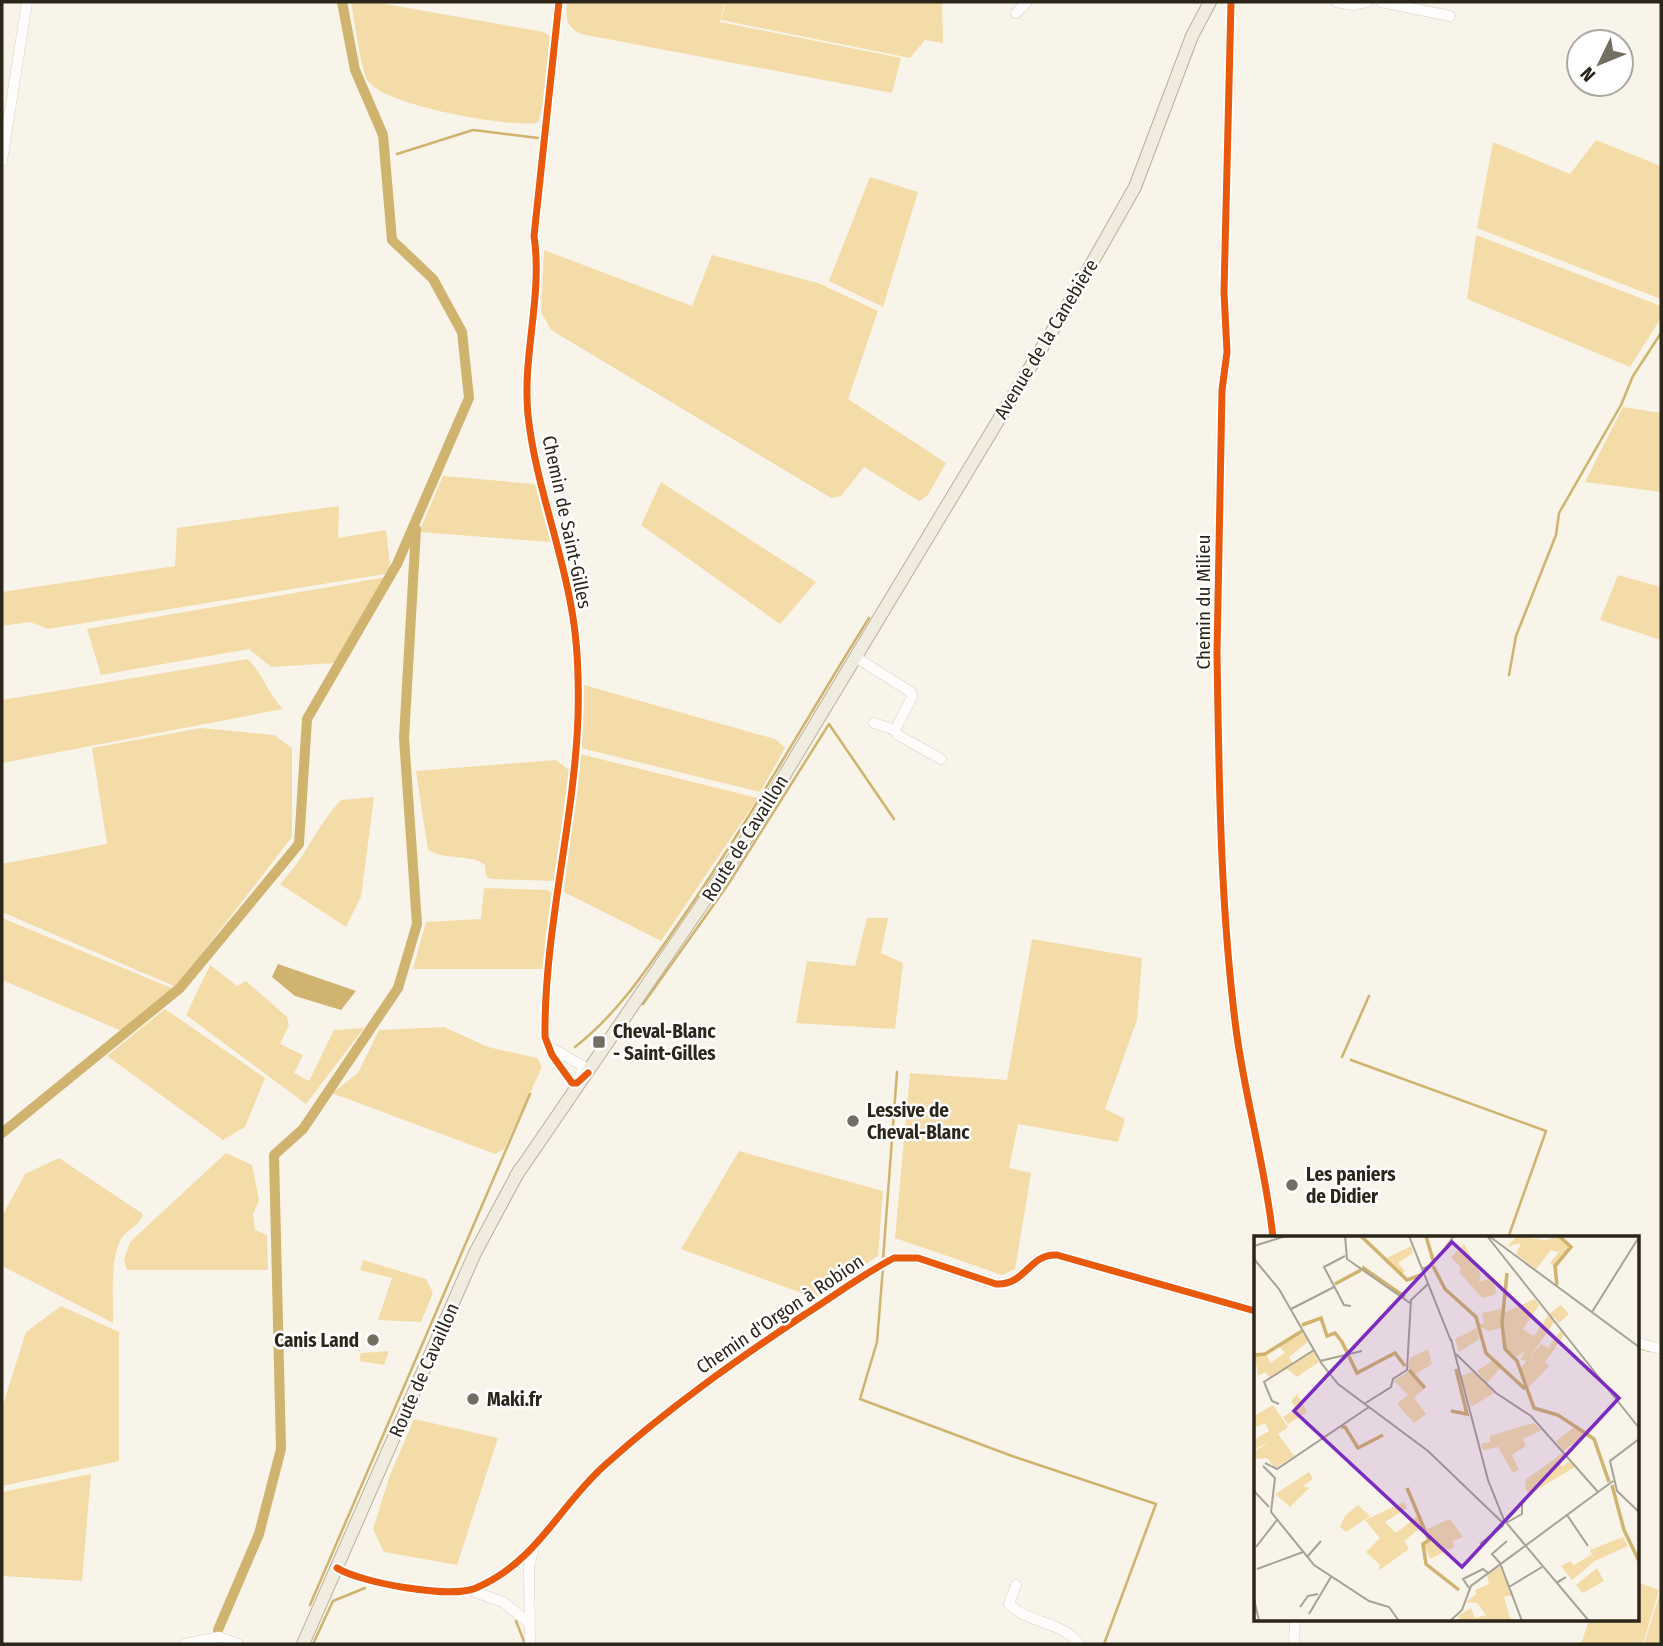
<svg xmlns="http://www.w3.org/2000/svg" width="1663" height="1646" font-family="'Fira Sans Condensed',sans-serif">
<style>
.green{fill:#f4dca9}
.water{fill:#cfb36e}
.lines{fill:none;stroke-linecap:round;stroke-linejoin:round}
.stream{stroke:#cfb36e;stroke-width:2.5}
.canal{stroke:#cfb36e;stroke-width:10}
.minor-casing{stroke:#d7d2c6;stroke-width:11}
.major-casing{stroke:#bab099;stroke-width:14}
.minor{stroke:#fefdfc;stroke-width:10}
.major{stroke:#f0ece0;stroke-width:12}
.cycleway-casing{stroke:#fff;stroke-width:11}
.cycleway{stroke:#e8590c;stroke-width:7}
.poi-dot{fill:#746e62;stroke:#fff;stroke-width:2.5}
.labels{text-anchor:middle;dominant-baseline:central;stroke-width:5;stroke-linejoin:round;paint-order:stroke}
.street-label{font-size:19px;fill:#2c261a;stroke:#fff}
.poi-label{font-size:19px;font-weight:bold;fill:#2c261a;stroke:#fff;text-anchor:start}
.inset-river{fill:none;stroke:#cfb36e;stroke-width:3.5}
.inset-road{fill:none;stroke:#a7a296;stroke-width:2}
.view{fill:#7b2cbf;fill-opacity:0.15;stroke:#7b2cbf;stroke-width:3.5}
.inset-edge{fill:none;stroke:#2c261a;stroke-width:3.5}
</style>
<rect width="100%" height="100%" fill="#f9f4e9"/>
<!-- green -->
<g class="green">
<path d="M351,2H374L544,32L553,39L548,86L538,123C507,127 385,106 368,81C361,71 354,17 351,2Z"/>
<path d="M567,2H725L720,22L901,58L892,93L581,34C565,25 566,19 567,2Z"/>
<polygon points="726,2 942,2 943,43 925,40 910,58 721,20"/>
<polygon points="1596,140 1661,166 1661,299 1477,228 1493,142 1570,174"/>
<polygon points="870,177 918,192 883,307 829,281"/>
<polygon points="1476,235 1661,306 1661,318 1630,367 1467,299"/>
<polygon points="544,250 692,306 712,255 818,283 878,311 848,399 946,463 928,495 919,501 864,467 841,496 831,498 551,330 541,312"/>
<polygon points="1623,407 1661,413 1661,492 1585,482"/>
<polygon points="443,476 535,484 551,542 419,532"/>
<polygon points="661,482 816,582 780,624 641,525"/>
<polygon points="339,506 338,538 386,530 391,573 48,629 30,622 2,626 2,592 175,566 177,528"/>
<polygon points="1618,575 1661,587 1661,640 1600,620"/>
<polygon points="386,577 335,663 271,667 249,649 101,675 87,629"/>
<path d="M247,659C263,673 268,694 283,709L2,763V700Z"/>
<polygon points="584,685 775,739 785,748 760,792 581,748"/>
<polygon points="201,728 274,735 292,748 292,837 176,987 2,912 2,864 107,844 92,748"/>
<polygon points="580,754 758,798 661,941 564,892"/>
<path d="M556,760L570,771L556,881L490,879L486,876L485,865C470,853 446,861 428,850L416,771Z"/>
<path d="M374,797L361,897L346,927L280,884C305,859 317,825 341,800Z"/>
<polygon points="484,888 546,890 554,894 546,969 413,969 426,922 481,919"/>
<polygon points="2,918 174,989 124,1032 2,980"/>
<polygon points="867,918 888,918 881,953 903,963 895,1029 796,1023 807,961 855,966"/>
<polygon points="1032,939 1142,958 1137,1020 1105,1109 1125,1119 1118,1142 1018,1124 1009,1168 1031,1173 1015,1269 1002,1275 895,1238 910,1073 1007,1080"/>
<polygon points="210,965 237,986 246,981 287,1017 289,1025 280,1044 303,1055 294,1073 309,1081 334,1030 364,1028 306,1104 186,1015"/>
<polygon points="165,1009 265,1078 245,1127 223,1140 107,1056"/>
<polygon points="444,1027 488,1047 537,1058 542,1067 504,1149 495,1154 332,1093 358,1073 379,1030"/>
<polygon points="739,1151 883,1191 878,1256 815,1298 681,1249"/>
<polygon points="226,1153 252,1165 259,1200 253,1215 255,1230 267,1235 268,1270 127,1270 124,1259 130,1242"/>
<path d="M59,1158L143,1214C140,1226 127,1229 121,1239C109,1262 114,1298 113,1323L2,1266V1216L25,1174Z"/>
<polygon points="363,1260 426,1279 433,1293 421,1322 378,1320 392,1278 360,1270"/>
<polygon points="61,1306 119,1332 119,1461 2,1486 2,1408 26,1332"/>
<polygon points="389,1351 384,1365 359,1361 361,1353"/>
<polygon points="414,1419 498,1438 457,1565 384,1552 373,1529 390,1475"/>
<polygon points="91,1474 82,1581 2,1576 2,1492"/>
<polygon points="1637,1582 1659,1590 1643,1644 1581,1644 1589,1620 1637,1620"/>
<polygon points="1661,1590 1661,1644 1644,1644"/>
</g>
<!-- water -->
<polygon class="water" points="278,964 356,991 341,1010 295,996 272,977"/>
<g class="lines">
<!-- stream -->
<g class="stream">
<polyline points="397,154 473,130 538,138"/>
<polyline points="1509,675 1516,636 1556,535 1559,513 1621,405 1633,376 1661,333"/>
<polyline points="643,1004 727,886 829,724 894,819"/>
<path d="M575,1047C621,1011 650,964 683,917C750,820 807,717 869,618"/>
<polyline points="1342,1057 1369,996"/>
<polyline points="1351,1060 1546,1131 1508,1238"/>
<polyline points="883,1260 897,1072"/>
<polyline points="883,1267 877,1342 860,1399 1012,1456 1156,1504 1104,1644"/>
<polyline points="1637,1348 1651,1351"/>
<polyline points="310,1605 530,1094"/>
<polyline points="516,1621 525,1644"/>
<polyline points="313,1644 333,1601 365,1588"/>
</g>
<!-- canal -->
<g class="canal">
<polyline points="2,1133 180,988 299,844 307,719 397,564 469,398 462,332 433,279 392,240 383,135 355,70 342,2"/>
<polyline points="218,1630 259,1534 281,1449 274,1155 303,1129 398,988 417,924 404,738 416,529"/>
</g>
<!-- minor casing -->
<g class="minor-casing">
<g id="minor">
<path d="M559,2L534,236C543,295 522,356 528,415C535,481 560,542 571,606C578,642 579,680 578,717C574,824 544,930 545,1037L552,1055L572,1083L581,1080"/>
<path d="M1231,2L1224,292L1227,352L1222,390L1217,652C1219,777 1220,904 1236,1029C1245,1099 1266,1168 1273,1238"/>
<polyline points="1336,2 1353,5 1367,2"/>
<polyline points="1381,2 1450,16"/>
<polyline points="1016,13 1027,2"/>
<polyline points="2,161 27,2"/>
<polyline points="855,657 911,692 912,697 895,730 898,735 941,759"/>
<polyline points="874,723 895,730"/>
<polyline points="550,1047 583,1066 579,1079"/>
<polyline points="1637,1343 1661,1349"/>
<path d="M337,1568C361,1583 451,1599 476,1588C538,1561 558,1507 605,1465C667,1409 735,1361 804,1315C834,1296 863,1274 894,1258H918L996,1284C1025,1286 1030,1253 1057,1255L1255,1311"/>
<path d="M1016,1585L1009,1604C1028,1624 1063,1621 1079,1644"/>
<polyline points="469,1590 503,1602 529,1623"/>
<polyline points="185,1644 219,1637 238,1644"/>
<polyline points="530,1644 529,1567 533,1552"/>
<polyline points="1294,1644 1295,1620"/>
</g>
</g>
<!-- major casing -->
<g class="major-casing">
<g id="major">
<polyline points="516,1176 740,849 1075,293 1135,187 1192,36 1210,2"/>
<polyline points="303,1644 475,1253 520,1169"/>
</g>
</g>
<!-- minor -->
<use href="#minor" class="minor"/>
<!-- major -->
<use href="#major" class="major"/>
<!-- cycleway casing -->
<g class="cycleway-casing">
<g id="cycleway">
<path d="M559,2L534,236C543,295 522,356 528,415C535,481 560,542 571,606C578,642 579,680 578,717C574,824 544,930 545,1037L552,1055L572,1083H577L588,1073"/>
<path d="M1231,2L1224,292L1227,352L1222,390L1217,652C1219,777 1220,904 1236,1029C1245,1099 1266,1168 1273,1238"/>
<path d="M337,1568C361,1583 451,1599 476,1588C538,1561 558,1507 605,1465C667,1409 735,1361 804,1315C834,1296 863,1274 894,1258H918L996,1284C1025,1286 1030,1253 1057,1255L1255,1311"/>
</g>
</g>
<!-- cycleway -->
<use href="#cycleway" class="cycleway"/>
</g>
<!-- markers -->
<g class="poi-dot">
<rect x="592" y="1035" width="14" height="14" rx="3.5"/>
<circle cx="853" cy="1121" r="7"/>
<circle cx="1292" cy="1185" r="7"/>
<circle cx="373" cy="1340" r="7"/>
<circle cx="473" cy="1399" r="7"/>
</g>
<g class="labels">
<!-- street labels -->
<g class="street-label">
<text transform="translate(1046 339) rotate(-59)">Avenue de la Canebière</text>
<text transform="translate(567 522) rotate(78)">Chemin de Saint-Gilles</text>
<text transform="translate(1203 602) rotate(-90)">Chemin du Milieu</text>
<text transform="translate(745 838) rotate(-58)">Route de Cavaillon</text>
<text transform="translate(780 1314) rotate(-34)">Chemin d'Orgon à Robion</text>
<text transform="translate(424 1370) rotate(-66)">Route de Cavaillon</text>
</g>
<!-- poi labels -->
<g class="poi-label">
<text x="613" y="1031">Cheval-Blanc<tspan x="613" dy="22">- Saint-Gilles</tspan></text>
<text x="867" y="1110">Lessive de<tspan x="867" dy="22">Cheval-Blanc</tspan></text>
<text x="1306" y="1174">Les paniers<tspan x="1306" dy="22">de Didier</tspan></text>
<text x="359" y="1340" text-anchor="end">Canis Land</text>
<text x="487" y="1399">Maki.fr</text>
</g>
</g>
<!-- overview -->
<g transform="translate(1254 1236)">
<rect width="385" height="385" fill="#f9f4e9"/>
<path d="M263,0L291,4L304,0L317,11L301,31L296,27L309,11L304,16L297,14L282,33L262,18L267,7L253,11ZM210,8L227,39L225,46L240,41L242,58L228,62L205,36L207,32L197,21ZM157,10L159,17L144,27L151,35L147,39L129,24ZM281,63L285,69L269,93L280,100L295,78L307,69L315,78L305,87L298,79L301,85L273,125L266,124L271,115L262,121L252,112L249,77ZM248,73L247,92L235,95L226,91V102L224,89L230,87L228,77ZM223,92L225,103L205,116L201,103ZM307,94L311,98L291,126L295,130L275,151L266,133L287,108L294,112ZM49,97L54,106L35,121L39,128L60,115L65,126L43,141L33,133L16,142L11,136L4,140L1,120L12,118L19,132L16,127L31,117L25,110ZM174,113L178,128L160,139L154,132L156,122ZM238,125L247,131L233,147L223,135ZM221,135L240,157L217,171L207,140ZM154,136L170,153L160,162L172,178L160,187L143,168L154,159L140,145ZM43,158L53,176L34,188L29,181L42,173L37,165ZM19,169L34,191L24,198L40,220L21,232L13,222L0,223V216L16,205L0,214V204L15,195L11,187L0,192V180ZM279,187L288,194L269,203L272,210L258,219L265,234L259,237L244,211L229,214L227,208L236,206V200ZM319,192L332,198L309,215L302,205ZM309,217L312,221L305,226L308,231L316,225L321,231L276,258L272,254L271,244ZM55,236L59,243L49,250L55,252L36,271L21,258ZM150,266L153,272L131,286L142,297L166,278L170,289L150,305L155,313L124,335L126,329L112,316L126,302L111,284ZM104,269L116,280L92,296L86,291L91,280ZM196,283L209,301L199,305L200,311L176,323L170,308L177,305L173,293ZM369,301L374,310L341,325L318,344L307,330L316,325L320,329L337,319L339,323L336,314ZM246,330L258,359L250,361L257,385H207L204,380L217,372L221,382L232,379L223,367L212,366L222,358L221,354L235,348L233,339ZM343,332L350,345L329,357L322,349Z" fill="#f4dca9"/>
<path class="inset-river" d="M107,0L153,44L167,39M172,0L179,24M179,30L191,53L222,81L232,117L271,153M108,31L151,61M253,37L248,87L251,113L263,125L280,172L304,179L340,203L355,246M81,48L107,34M303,49L301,30L317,11L305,0M48,89L67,82L73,100L81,97L88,106L103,137L141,117L151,130M0,119L11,118L48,95M155,134L171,152M197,175L213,178L202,133M87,191H91L104,212L129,199M358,249L370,294L385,325M153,252L175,304L169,308L172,328L205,354"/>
<path class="inset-road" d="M91,0L93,23L156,67M155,0L197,105M233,0L385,192M235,0L385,111M0,10L32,0M91,20L70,31L90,69L97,70M0,23L25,53L68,128L84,148L174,215L250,288M168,33L178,29L200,0M37,73L80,51M338,76L385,1M197,103L234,244L250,284L335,385M202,118L242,157L277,180L344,256M66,125L108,115M25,168L18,165L10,146L60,114M110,168L137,151L139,143L153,134L157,64L174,48M385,203L356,225L363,255L385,276M11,227L23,233L115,171M9,230L21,242L17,276L60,329L115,365L135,371L145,385M0,255L15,271M313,279L334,310M252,287L268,278V264M253,305L238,318L246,327L268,385M226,308L250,289M2,311L23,284M53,321L67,305M3,333L49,316M303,347L312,341L303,346M255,351L288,331M215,352L209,343L229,333L234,337M0,363L5,385M46,371L54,360L64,358M55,378L77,341M196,385L208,374L217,350L359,245"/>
<path class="view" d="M198,6L365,162L208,331L40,175Z"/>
<rect width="385" height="385" class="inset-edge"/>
</g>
<!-- border -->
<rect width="1663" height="1646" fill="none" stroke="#2c261a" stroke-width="7"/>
<!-- north arrow -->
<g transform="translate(1600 63) rotate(227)"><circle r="33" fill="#ffffff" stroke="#aba8a3" stroke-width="2"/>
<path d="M0-5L12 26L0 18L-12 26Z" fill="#746e62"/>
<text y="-10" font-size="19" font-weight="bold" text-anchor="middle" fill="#2c261a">N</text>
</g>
</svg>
